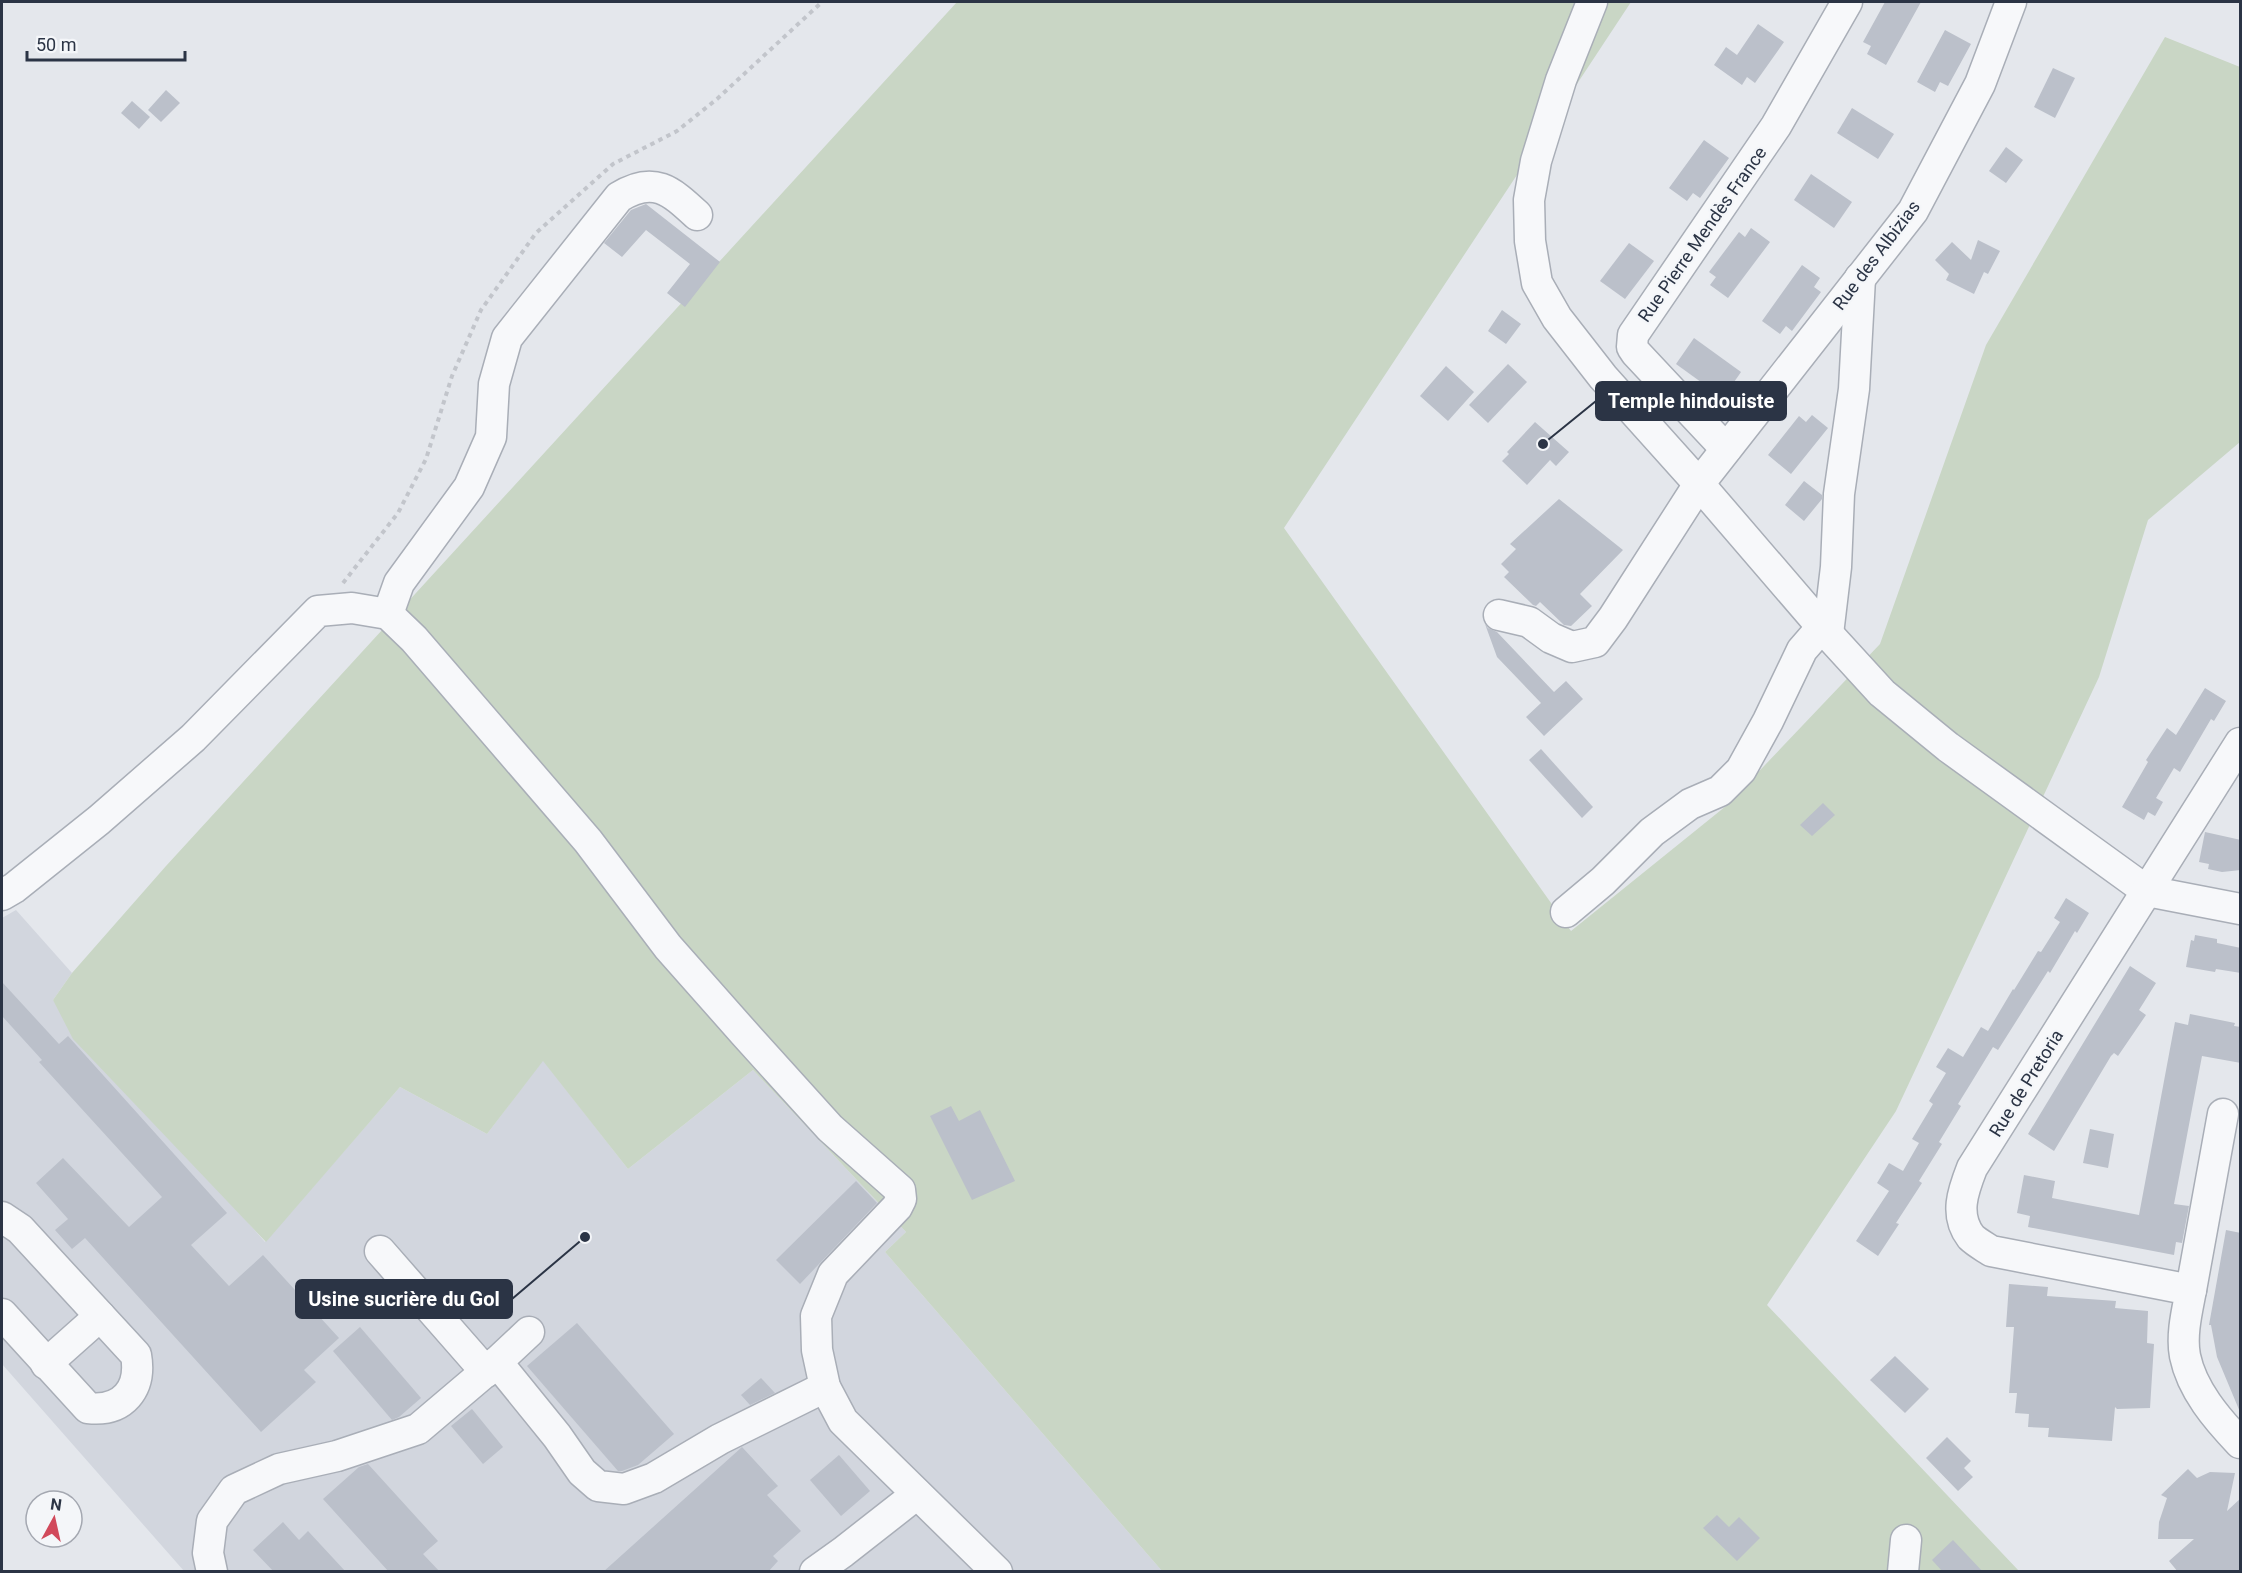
<svg xmlns="http://www.w3.org/2000/svg" width="2242" height="1573" font-family="Roboto,sans-serif">
<style>
.built{fill:#d2d6de}
.green{fill:#c9d6c5}
.building{fill:#bbc0ca}
.lines{fill:none;stroke-linecap:round;stroke-linejoin:round}
.minor-casing{stroke:#a9aeb7;stroke-width:33}
.path{stroke:#c2c5cb;stroke-width:4;stroke-dasharray:4.5 4.5;stroke-linecap:butt}
.minor{stroke:#f7f8fa;stroke-width:30}
.labels{text-anchor:middle;dominant-baseline:central;stroke-width:4.5;stroke-linejoin:round;paint-order:stroke}
.street-label{font-size:18px;fill:#2b3445;stroke:#f4f6f9}
.leader{fill:none;stroke:#2b3445;stroke-width:2}
.callout-dot{fill:#2b3445;stroke:#f4f6f9;stroke-width:2}
.callout{fill:#2b3445;stroke:#2b3445;stroke-width:2}
.callout-label{font-size:20px;text-anchor:middle;font-weight:bold;fill:#fff}
</style>
<rect width="100%" height="100%" fill="#e4e7ec"/>
<!-- built -->
<polygon class="built" points="16,910 72,973 53,1000 265,1242 400,1087 487,1134 543,1060 628,1169 753,1070 906,1232 885,1252 1162,1571 184,1571 2,1364 2,918"/>
<!-- green -->
<polygon class="green" points="957,2 1631,2 1284,528 1571,931 1726,806 1880,644 1986,345 2165,37 2240,67 2240,442 2148,520 2099,677 1896,1111 1767,1305 2019,1571 1162,1571 885,1252 906,1232 753,1070 628,1169 543,1061 487,1134 400,1087 266,1242 73,1039 53,1000 72,973 166,866"/>
<!-- building -->
<g class="building">
<polygon points="1885,2 1921,2 1886,65 1867,54 1871,46 1863,42"/>
<polygon points="1758,24 1784,42 1755,83 1747,77 1742,85 1714,65 1726,47 1737,55"/>
<polygon points="1945,30 1971,44 1948,86 1940,82 1935,92 1917,82"/>
<polygon points="2053,68 2075,78 2055,118 2034,107"/>
<polygon points="166,90 180,103 161,122 148,110"/>
<polygon points="132,101 150,117 139,129 121,113"/>
<polygon points="1852,108 1894,134 1878,159 1837,133"/>
<polygon points="1704,140 1729,158 1700,198 1693,193 1687,201 1669,188"/>
<polygon points="2006,147 2023,160 2006,183 1989,171"/>
<polygon points="1811,174 1852,202 1834,228 1794,200"/>
<polygon points="646,204 720,262 685,307 667,293 690,264 646,230 622,257 604,243 631,210"/>
<polygon points="1751,228 1770,242 1728,298 1710,285 1716,277 1709,272 1739,232 1745,237"/>
<polygon points="1978,240 2000,251 1988,274 1984,272 1974,294 1946,280 1949,274 1935,260 1952,242 1971,260"/>
<polygon points="1629,243 1654,261 1625,299 1600,281"/>
<polygon points="1802,265 1820,278 1814,287 1821,292 1792,331 1786,326 1780,334 1762,321"/>
<polygon points="1502,310 1521,324 1506,344 1488,331"/>
<polygon points="1694,338 1741,372 1723,398 1676,364"/>
<polygon points="1508,364 1527,382 1488,423 1469,405"/>
<polygon points="1446,366 1474,392 1448,421 1420,396"/>
<polygon points="1812,415 1828,428 1791,474 1768,455 1799,416 1806,422"/>
<polygon points="1535,422 1569,452 1556,466 1550,460 1527,485 1502,461 1509,454 1507,452"/>
<polygon points="1804,481 1822,495 1822,499 1804,521 1785,505"/>
<polygon points="1559,499 1623,550 1580,594 1592,606 1571,626 1564,625 1540,602 1536,606 1533,605 1504,577 1509,572 1501,564 1516,549 1510,544"/>
<polygon points="1485,624 1488,628 1497,632 1554,692 1566,681 1583,699 1544,736 1526,717 1541,703 1497,657"/>
<polygon points="2205,688 2226,701 2214,721 2211,719 2180,772 2174,768 2156,798 2163,802 2155,816 2148,812 2144,820 2122,807 2148,762 2146,760 2167,728 2176,735"/>
<polygon points="1541,749 1593,807 1582,818 1529,760"/>
<polygon points="1823,803 1835,815 1812,836 1800,825"/>
<polygon points="2205,832 2241,840 2241,870 2222,872 2208,869 2209,864 2199,862"/>
<polygon points="2066,898 2089,913 2077,933 2075,931 2050,973 2048,971 1998,1050 1993,1047 1971,1083 1958,1104 1961,1106 1939,1142 1942,1144 1919,1181 1922,1183 1896,1223 1899,1224 1878,1256 1856,1241 1889,1191 1877,1183 1889,1163 1903,1171 1919,1143 1912,1139 1933,1104 1929,1101 1946,1073 1936,1067 1948,1048 1963,1057 1981,1027 1988,1031 2013,989 2014,990 2038,951 2041,952 2060,922 2054,918"/>
<polygon points="2195,935 2217,939 2217,943 2241,948 2241,973 2216,969 2215,972 2186,967 2191,940 2194,941"/>
<polygon points="2130,966 2156,983 2139,1010 2146,1015 2118,1056 2114,1053 2111,1056 2054,1151 2028,1134"/>
<polygon points="2,982 59,1044 68,1036 227,1213 191,1245 229,1286 263,1255 339,1338 304,1370 316,1382 261,1432 85,1238 72,1249 55,1230 68,1219 36,1183 63,1158 129,1227 162,1197 39,1062 42,1060 2,1016"/>
<polygon points="2190,1014 2235,1023 2234,1026 2241,1027 2241,1063 2202,1056 2174,1204 2189,1206 2182,1243 2176,1242 2174,1255 2028,1227 2030,1216 2017,1213 2024,1175 2055,1181 2052,1198 2139,1215 2175,1022 2188,1025"/>
<polygon points="951,1106 959,1121 980,1110 1015,1181 972,1200 930,1116"/>
<polygon points="2090,1129 2114,1134 2108,1168 2083,1163"/>
<polygon points="856,1181 877,1203 800,1284 776,1260"/>
<polygon points="2226,1230 2241,1233 2240,1412 2217,1357 2211,1325 2209,1325"/>
<polygon points="2009,1284 2048,1287 2047,1296 2116,1301 2115,1308 2148,1311 2147,1343 2154,1344 2150,1408 2117,1409 2115,1407 2112,1441 2048,1437 2049,1428 2028,1427 2029,1414 2015,1413 2017,1393 2009,1393 2014,1327 2006,1327"/>
<polygon points="577,1323 674,1434 638,1465 622,1471 618,1471 527,1366"/>
<polygon points="360,1327 421,1398 399,1417 392,1420 333,1351"/>
<polygon points="1895,1356 1929,1389 1905,1413 1870,1380"/>
<polygon points="761,1378 775,1393 750,1405 741,1395"/>
<polygon points="472,1409 503,1447 483,1464 451,1426"/>
<polygon points="1947,1437 1971,1461 1964,1468 1973,1477 1958,1491 1926,1458"/>
<polygon points="742,1447 778,1486 767,1495 801,1531 773,1556 778,1561 768,1572 603,1572"/>
<polygon points="839,1455 870,1491 841,1516 810,1480"/>
<polygon points="368,1464 438,1541 423,1554 440,1572 389,1572 323,1499 359,1467"/>
<polygon points="2188,1469 2197,1478 2210,1472 2235,1473 2227,1511 2241,1498 2241,1572 2178,1572 2169,1561 2194,1539 2158,1539 2159,1522 2167,1498 2161,1495"/>
<polygon points="1717,1515 1729,1527 1739,1517 1760,1538 1737,1561 1703,1528"/>
<polygon points="283,1522 299,1540 308,1531 346,1572 274,1572 253,1550"/>
<polygon points="1953,1540 1983,1572 1943,1572 1932,1560"/>
</g>
<g class="lines">
<!-- minor casing -->
<g class="minor-casing">
<g id="minor">
<polyline points="1592,2 1561,80 1536,161 1529,200 1530,241 1537,283 1557,318 1603,377 1699,484 1828,634 1882,693 1948,747 2147,891 2240,909"/>
<polyline points="1726,449 1636,353 1632,347 1633,335 1776,126 1847,2"/>
<path d="M388,614L399,583L469,487L491,437L494,384L507,338L619,197C654,175 671,191 697,215"/>
<polyline points="1499,615 1529,622 1551,638 1572,647 1595,642 1613,618 1699,484 1913,211 1980,84 2011,2"/>
<polyline points="1828,634 1836,567 1839,494 1854,389 1860,278"/>
<path d="M2240,743L1972,1168C1963,1191 1954,1215 1971,1237C1976,1242 1985,1247 1991,1251L2191,1290C2187,1311 2181,1335 2185,1356C2192,1390 2217,1419 2240,1443"/>
<polyline points="2,895 14,888 99,820 193,738 318,611 352,608 388,614 414,639 588,841 668,947 745,1034 830,1128 900,1190 901,1199 897,1207 833,1274 816,1316 817,1350 825,1387 843,1421 997,1572"/>
<polyline points="1566,912 1603,881 1652,832 1690,804 1720,791 1741,770 1768,721 1802,650 1822,627"/>
<path d="M2,1217L20,1229L136,1355C142,1389 123,1412 88,1408L2,1314"/>
<polyline points="380,1251 486,1372"/>
<polyline points="2191,1290 2223,1114"/>
<polyline points="497,1362 557,1436 582,1472 598,1486 624,1489 654,1478 720,1439 825,1387"/>
<polyline points="46,1364 100,1316"/>
<polyline points="212,1572 208,1553 212,1521 234,1490 279,1469 337,1456 418,1429 497,1362 529,1332"/>
<polyline points="815,1572 843,1552 917,1494"/>
<polyline points="1903,1572 1906,1540"/>
</g>
</g>
<!-- path -->
<polyline class="path" points="343,583 398,513 426,459 452,376 481,310 536,233 613,164 677,131 717,99 822,2"/>
<!-- minor -->
<use href="#minor" class="minor"/>
</g>
<g class="labels">
<!-- street labels -->
<g class="street-label">
<text transform="translate(1702 234) rotate(-55)">Rue Pierre Mendès France</text>
<text transform="translate(1876 255) rotate(-53)">Rue des Albizias</text>
<text transform="translate(2026 1083) rotate(-58)">Rue de Pretoria</text>
</g>
</g>
<!-- callouts -->
<path class="leader" d="M1543 444L1596 401M585 1237L512 1299"/>
<g class="callout-dot">
<circle cx="1543" cy="444" r="6"/>
<circle cx="585" cy="1237" r="6"/>
</g>
<g class="callout">
<rect x="1596" y="382" width="190" height="38" rx="6"/>
<rect x="296" y="1280" width="216" height="38" rx="6"/>
</g>
<g class="callout-label">
<text x="1691" y="408">Temple hindouiste</text>
<text x="404" y="1306">Usine sucrière du Gol</text>
</g>
<!-- border -->
<rect width="2242" height="1573" fill="none" stroke="#2b3445" stroke-width="6"/>
<!-- north arrow -->
<g transform="translate(54 1519) rotate(8)"><circle r="28" fill="#f4f6f9" stroke="#a4a8b1" stroke-width="1.5"/>
<path d="M0-4.5L10 22L0 15L-10 22Z" fill="#d1495b"/>
<text y="-9" font-size="16" font-weight="bold" text-anchor="middle" fill="#2b3445">N</text>
</g>
<!-- scale -->
<path d="M27 51v9h158v-9" fill="none" stroke="#2b3445" stroke-width="3"/>
<text x="36" y="51" font-size="18" fill="#2b3445" stroke="#f4f6f9" stroke-width="4.5" paint-order="stroke">50 m</text>
</svg>
